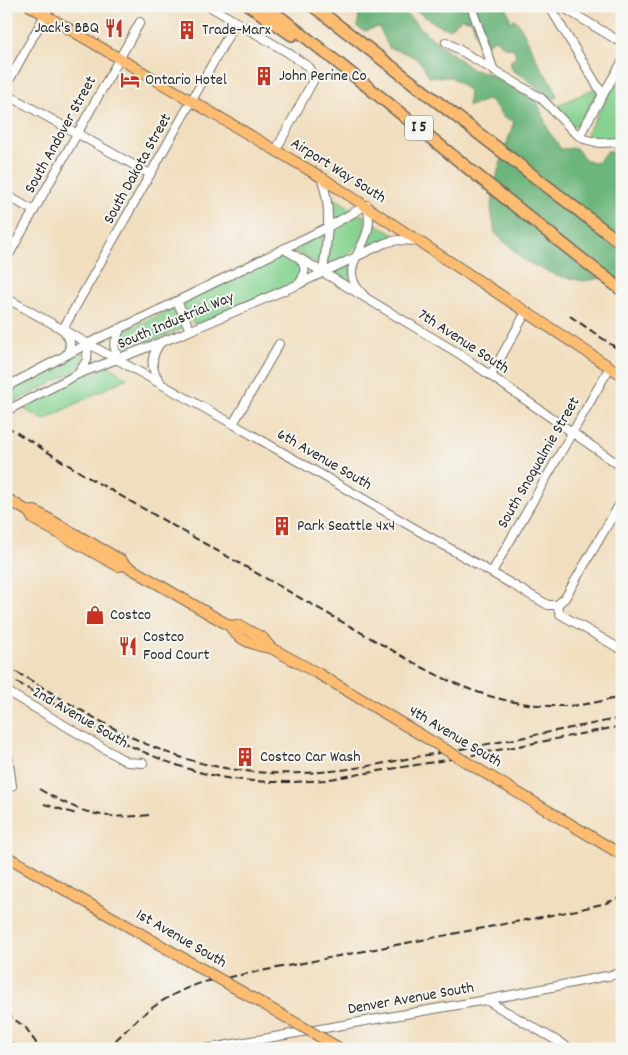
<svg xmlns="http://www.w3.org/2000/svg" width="628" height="1055" font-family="Dekko,sans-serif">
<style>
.green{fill:#86d391;stroke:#587f5e}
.forest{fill:#6cb57b;stroke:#4c7053}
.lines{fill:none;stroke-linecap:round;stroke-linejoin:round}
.minor-casing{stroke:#706a5e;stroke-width:10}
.major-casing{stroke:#706a5e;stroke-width:12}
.highway-casing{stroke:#706a5e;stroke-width:14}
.minor{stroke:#fff;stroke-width:8}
.major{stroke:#fdbc70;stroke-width:10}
.highway{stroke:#fdbc70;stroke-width:11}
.rail{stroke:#2b2b2b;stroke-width:2;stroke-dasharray:8 4;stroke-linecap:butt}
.major-bridge-casing{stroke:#706a5e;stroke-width:12;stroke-linecap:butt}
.major-bridge{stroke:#fdbc70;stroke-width:10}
.labels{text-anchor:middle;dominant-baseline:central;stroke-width:4;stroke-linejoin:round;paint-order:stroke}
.shield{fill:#f6f6f2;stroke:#686867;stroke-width:1}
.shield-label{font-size:15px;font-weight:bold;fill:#2b2b2b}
.poi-label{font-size:16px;fill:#2b2b2b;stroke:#f6f6f2;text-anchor:start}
.street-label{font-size:16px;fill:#2b2b2b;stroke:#f6f6f2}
</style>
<rect width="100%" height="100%" fill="#f6f6f2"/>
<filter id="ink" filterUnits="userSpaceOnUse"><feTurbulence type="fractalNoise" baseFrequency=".02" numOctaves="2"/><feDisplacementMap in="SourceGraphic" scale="10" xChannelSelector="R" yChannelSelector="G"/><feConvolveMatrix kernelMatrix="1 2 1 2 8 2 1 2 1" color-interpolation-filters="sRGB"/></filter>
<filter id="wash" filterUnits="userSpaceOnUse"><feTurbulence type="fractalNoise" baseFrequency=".0096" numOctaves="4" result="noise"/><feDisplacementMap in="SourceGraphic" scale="20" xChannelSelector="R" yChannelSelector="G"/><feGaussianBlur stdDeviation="1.12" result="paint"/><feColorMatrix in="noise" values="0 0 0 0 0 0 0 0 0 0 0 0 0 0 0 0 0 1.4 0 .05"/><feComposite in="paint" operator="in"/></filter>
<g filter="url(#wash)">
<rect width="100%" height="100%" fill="#f1debe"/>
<!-- green -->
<g class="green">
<polygon points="615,84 622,88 622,139 597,139 589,138 587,133"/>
<polygon points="595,88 597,93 579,123 573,127 555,107"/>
<polygon points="331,196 354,210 330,224"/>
<path d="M360,214L365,217C366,247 351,255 327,267L331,231Z"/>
<polygon points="374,223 396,236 384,239 365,250 371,236"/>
<polygon points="324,232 320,266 291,249"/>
<path d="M285,255C294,258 306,267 298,278C290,290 214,316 196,324L192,322L184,305L185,302L278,256Z"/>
<polygon points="350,264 351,285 332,274"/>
<polygon points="173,309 182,327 181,329 121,354 116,351 116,343 121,332"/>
<path d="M83,352C85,361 81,365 74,372L6,406V391Z"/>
<polygon points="109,366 127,378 44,420 20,407 86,375"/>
</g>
<!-- forest -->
<g class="forest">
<path d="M354,6H391L405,12L427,34L473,70L486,72L537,101L549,132L557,142L560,149L576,148L586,160L597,163L607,151H614L622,158V286L609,277L584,281L557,276L525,261L495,233L491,209L498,171L514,121L504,118L496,107L489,99L468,107L469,91L451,77H429C420,56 410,54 389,48L379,27L364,31L357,27L359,16Z"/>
<path d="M409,6H506L511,22L515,19C527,34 532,54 543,71C551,83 554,82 557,98H549L523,76L513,71L510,62L516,56L514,49L505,47L495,39L480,48L472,21L462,18L449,29L438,25Z"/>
</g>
</g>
<g filter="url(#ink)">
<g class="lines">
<!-- minor casing -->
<g class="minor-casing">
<g id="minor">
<polyline points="209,6 287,52 310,68 313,74 314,79 276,150"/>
<polyline points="471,6 494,71"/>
<polyline points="549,6 603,95"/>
<polyline points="561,6 622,43"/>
<polyline points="446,42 541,98 573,131 584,139 599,143 622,142"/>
<polyline points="6,86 50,6"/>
<polyline points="6,94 150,174"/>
<polyline points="579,136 622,62"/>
<path d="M321,177C333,210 327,238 323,272"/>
<polyline points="6,195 34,211"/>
<polyline points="284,249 458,353 622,467"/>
<polyline points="6,260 140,22"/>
<path d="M299,284C305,275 307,268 300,259"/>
<polyline points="6,298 233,424 548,605 557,605 560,614 622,650"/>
<polyline points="177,301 190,330"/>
<polyline points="63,329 236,22"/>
<path d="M64,331C71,339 72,347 66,355"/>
<polyline points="118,360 114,345 120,329"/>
<polyline points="78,374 87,360 88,343"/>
<polyline points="491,375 526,312"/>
<path d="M160,381C149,368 151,355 161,342"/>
<path d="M6,387L91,342L159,310L328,227L367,205C369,214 370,221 368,229C365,246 346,264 354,282C356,288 362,293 366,298"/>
<polyline points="6,411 78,374 182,334 299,284 385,243 398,240 416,241"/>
<polyline points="233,424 279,344"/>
<polyline points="492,572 610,367"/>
<polyline points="557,605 565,598 622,500"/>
<polyline points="6,691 127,762 143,763"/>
<polyline points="6,741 12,786"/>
<polyline points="486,1000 571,1049"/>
<polyline points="6,1045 13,1049"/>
<polyline points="205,1049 486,1000 622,973"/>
</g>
</g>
<!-- major casing -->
<g class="major-casing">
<g id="major">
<polyline points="30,6 321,177 622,375"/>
<polyline points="6,498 29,512 33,519 118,566 125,565"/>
<path d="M29,512L35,511L121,560L125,565L230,626C236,640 257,646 271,648"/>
<polyline points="230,626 238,625 263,638 271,648 319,674"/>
</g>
</g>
<!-- highway casing -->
<g class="highway-casing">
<g id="highway">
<polyline points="250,6 292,35"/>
<path d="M266,6C386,99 501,198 622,290"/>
<polyline points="313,6 622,244"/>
</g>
</g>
<!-- minor -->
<use href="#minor" class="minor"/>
<!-- major -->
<use href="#major" class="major"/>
<!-- highway -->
<use href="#highway" class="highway"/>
<!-- rail -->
<g class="rail">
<polyline points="570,316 622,352"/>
<path d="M6,426L86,476L418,665C462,689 506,706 557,706C578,707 601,701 622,697"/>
<path d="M6,666C62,698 116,735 177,756C240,777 304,777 368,766C392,762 415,757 439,753C500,742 561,730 622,718"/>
<path d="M6,676C66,710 125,750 192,770C235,783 281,784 324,780L452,759L622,726"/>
<path d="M39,789C81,813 100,820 149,815"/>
<polyline points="44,804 76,814"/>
<polyline points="6,1013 26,1028 40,1049"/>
<path d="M107,1049C140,1016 159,997 204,982L577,910L606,903L622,897"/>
</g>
<!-- major-bridge casing -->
<g class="major-bridge-casing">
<g id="major-bridge">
<polyline points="319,674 622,855"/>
<polyline points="6,856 341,1049"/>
</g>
</g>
<!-- major-bridge -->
<use href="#major-bridge" class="major-bridge"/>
</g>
</g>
<!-- icons -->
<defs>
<g id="restaurant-bare" transform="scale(1.5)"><path d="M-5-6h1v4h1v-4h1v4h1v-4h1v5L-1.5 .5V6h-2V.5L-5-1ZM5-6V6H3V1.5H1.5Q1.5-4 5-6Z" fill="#c8321e" stroke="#f6f6f2" stroke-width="2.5" paint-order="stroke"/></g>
<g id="building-bare" transform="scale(1.5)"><path d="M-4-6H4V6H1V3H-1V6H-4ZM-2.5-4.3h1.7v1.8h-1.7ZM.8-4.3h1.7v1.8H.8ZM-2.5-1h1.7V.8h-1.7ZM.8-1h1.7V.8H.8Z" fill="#c8321e" stroke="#f6f6f2" stroke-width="2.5" paint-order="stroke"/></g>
<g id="hotel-bare" transform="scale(1.5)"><path d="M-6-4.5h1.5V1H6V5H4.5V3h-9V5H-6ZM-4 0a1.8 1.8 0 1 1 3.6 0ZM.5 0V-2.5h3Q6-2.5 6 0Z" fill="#c8321e" stroke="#f6f6f2" stroke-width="2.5" paint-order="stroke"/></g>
<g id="shop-bare" transform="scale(1.5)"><path d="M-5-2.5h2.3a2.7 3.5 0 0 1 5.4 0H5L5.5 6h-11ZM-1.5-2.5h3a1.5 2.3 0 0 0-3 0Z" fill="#c8321e" stroke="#f6f6f2" stroke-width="2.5" paint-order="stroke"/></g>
</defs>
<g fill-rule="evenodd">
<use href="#restaurant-bare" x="114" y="28"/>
<use href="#building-bare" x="187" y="30"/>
<use href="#building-bare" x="264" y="76"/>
<use href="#hotel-bare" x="130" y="80"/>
<use href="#building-bare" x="282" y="526"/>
<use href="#shop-bare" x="95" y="615"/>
<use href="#restaurant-bare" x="128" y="646"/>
<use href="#building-bare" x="245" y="757"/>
</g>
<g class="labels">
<!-- shield labels -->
<rect class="shield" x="405" y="115.5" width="28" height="25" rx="4"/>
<g class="shield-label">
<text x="419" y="128">I 5</text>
</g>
<!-- poi labels -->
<g class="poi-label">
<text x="99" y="28" text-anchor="end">Jack's BBQ</text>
<text x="202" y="30">Trade-Marx</text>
<text x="279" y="76">John Perine Co</text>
<text x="145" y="80">Ontario Hotel</text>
<text x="297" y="526">Park Seattle 4x4</text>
<text x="110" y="615">Costco</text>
<text x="143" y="637">Costco<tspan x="143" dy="18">Food Court</tspan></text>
<text x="260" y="757">Costco Car Wash</text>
</g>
<!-- street labels -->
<g class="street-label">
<text transform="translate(61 135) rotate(-61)">South Andover Street</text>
<text transform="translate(138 169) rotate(-61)">South Dakota Street</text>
<text transform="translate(338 171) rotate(32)">Airport Way South</text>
<text transform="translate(176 321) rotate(-23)">South Industrial Way</text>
<text transform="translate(463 342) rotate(33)">7th Avenue South</text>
<text transform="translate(324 460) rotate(30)">6th Avenue South</text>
<text transform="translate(539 463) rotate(-60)">South Snoqualmie Street</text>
<text transform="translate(80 718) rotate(30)">2nd Avenue South</text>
<text transform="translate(455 737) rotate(31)">4th Avenue South</text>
<text transform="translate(181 939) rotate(30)">1st Avenue South</text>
<text transform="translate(411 999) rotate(-10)">Denver Avenue South</text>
</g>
</g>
<!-- margin -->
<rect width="628" height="1055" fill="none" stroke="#f6f6f2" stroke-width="25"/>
</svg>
